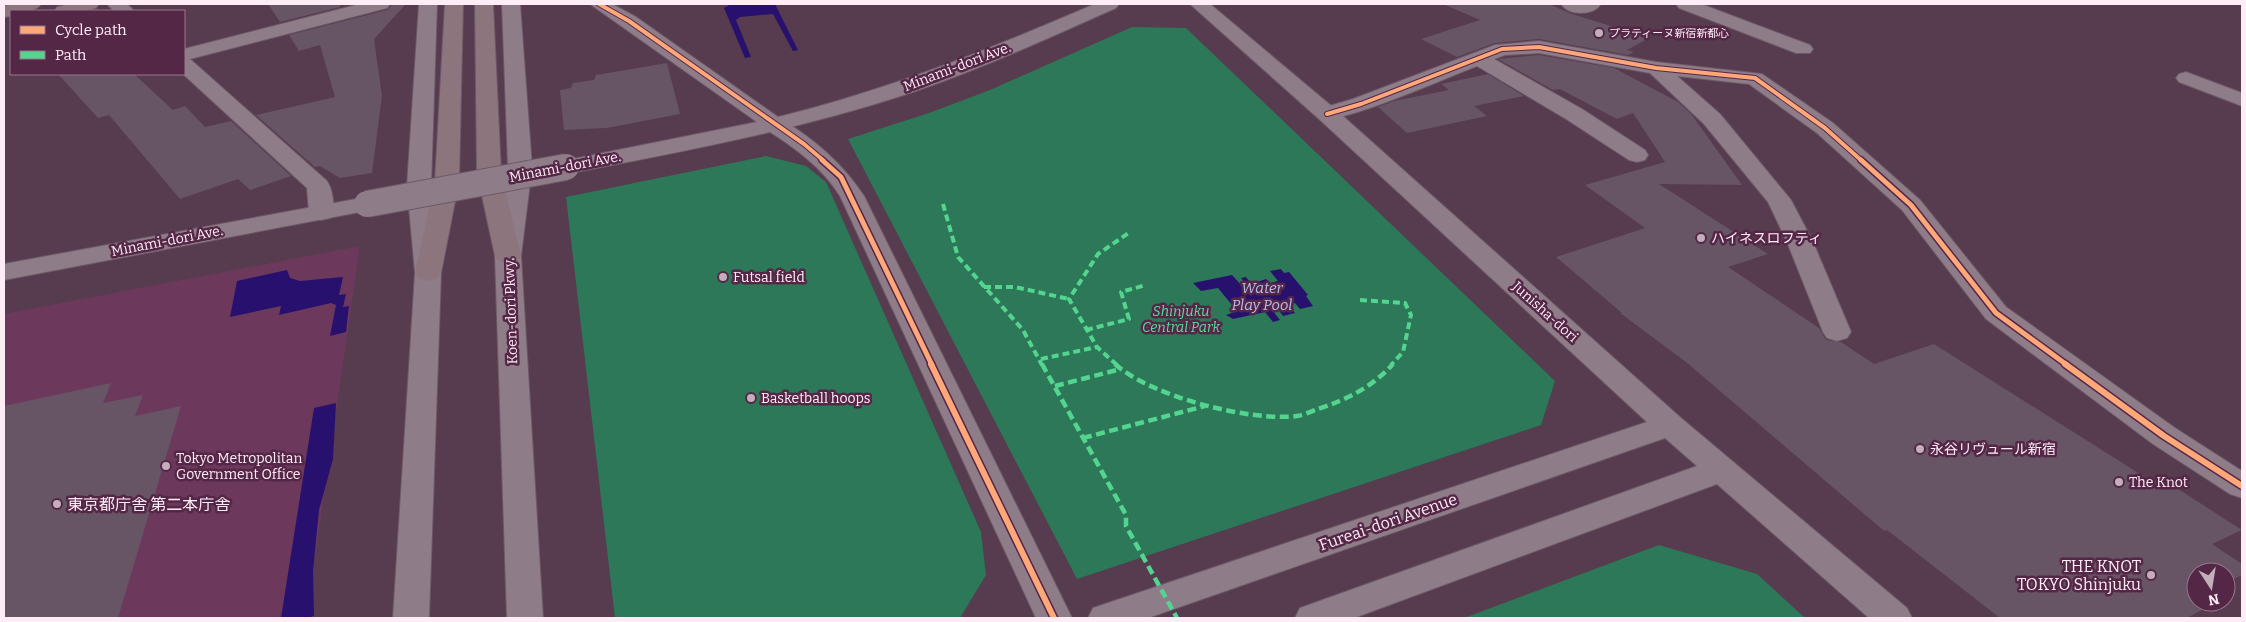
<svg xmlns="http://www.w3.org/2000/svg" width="2246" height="622" font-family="Bitter,'Noto Sans JP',serif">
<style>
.built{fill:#6c395d}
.green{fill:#2c7858}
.water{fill:#28116e}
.building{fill:#675465}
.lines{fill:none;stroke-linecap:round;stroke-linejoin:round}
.street-casing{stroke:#6d5967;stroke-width:2}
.secondary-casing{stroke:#6d5967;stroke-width:2}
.highway-casing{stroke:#6d5967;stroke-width:2}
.street{fill:#8f7c89;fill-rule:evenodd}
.secondary{fill:#8f7c89;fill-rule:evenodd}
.highway{fill:#8d757e;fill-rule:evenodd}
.secondary-bridge-casing{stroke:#6d5967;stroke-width:28;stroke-linecap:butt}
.secondary-bridge{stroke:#8f7c89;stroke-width:26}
.quiet-far1{stroke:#53d58f;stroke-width:4;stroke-dasharray:7 4;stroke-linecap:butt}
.quiet{stroke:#53d58f;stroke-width:4.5;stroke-dasharray:9 4.5;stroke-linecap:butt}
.cycleway-far2-casing{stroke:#552747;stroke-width:6}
.cycleway-far1-casing{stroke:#552747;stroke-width:8}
.cycleway-casing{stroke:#552747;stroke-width:9}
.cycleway-far2{stroke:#fea87a;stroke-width:4}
.cycleway-far1{stroke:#fea87a;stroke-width:5}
.cycleway{stroke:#fea87a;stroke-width:6}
.poi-dot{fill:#c3aebc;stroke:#552747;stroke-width:2}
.labels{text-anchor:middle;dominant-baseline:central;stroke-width:5;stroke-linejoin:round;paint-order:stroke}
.far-poi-label{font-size:11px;fill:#feecf7;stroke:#552747;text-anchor:start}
.street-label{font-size:14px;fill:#feecf7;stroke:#552747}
.poi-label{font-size:14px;fill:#feecf7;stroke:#552747;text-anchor:start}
.park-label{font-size:14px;font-style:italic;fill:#58dd9f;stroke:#552747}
.water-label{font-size:15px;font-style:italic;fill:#b7bcf0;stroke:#552747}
.near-poi-label{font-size:16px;fill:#feecf7;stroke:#552747;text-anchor:start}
.near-street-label{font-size:16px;fill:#feecf7;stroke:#552747}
</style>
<rect width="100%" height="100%" fill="#563c4e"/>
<!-- built -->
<polygon class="built" points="360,246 306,618 4,618 4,314"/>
<!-- green -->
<g class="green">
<polygon points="1132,27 1186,28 1555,381 1541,425 1077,579 848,139 929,113 990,90"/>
<polygon points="766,156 806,166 826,182 981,532 986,575 960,618 615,618 566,197"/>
<polygon points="1659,545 1757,574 1805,618 1464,618"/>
</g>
<!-- water -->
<g class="water">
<polygon points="731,4 775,4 798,50 793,51 773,14 740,17 736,20 751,57 745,58 724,8"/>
<polygon points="1281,269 1284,273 1289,272 1308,295 1306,296 1313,306 1300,309 1295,303 1289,305 1295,313 1283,316 1277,308 1272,310 1280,320 1273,322 1265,312 1233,319 1226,315 1237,311 1218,288 1201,291 1193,283 1232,275 1245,289 1249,288 1241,278 1246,277 1251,284 1266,279 1270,283 1278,281 1270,271"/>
<polygon points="287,270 290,278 300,281 343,277 339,295 346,294 343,307 349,306 346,332 330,336 336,305 331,303 279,315 281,306 230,317 237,281"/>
<polygon points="336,403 333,459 319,510 313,571 314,616 306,618 281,618 314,408"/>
</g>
<!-- building -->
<g class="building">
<polygon points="268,4 340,4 340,7 280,22"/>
<polygon points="406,4 374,39 382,96 372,173 340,178 320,166 315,167 256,115 335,97 320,45 299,51 289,35 387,10 392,5"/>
<polygon points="1443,4 1549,4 1569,13 1649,38 1627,50 1634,52 1628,55 1539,39 1495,43 1457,57 1421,39 1480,20"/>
<polygon points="1539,55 1614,68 1678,102 1692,115 1742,185 1659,184 1768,254 1728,267 1819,328 1826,340 1841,342 1874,364 1934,344 2151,481 2161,478 2242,530 2212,544 2242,564 2242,575 2226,583 2226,572 2196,572 2196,602 2212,604 2187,618 2000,618 1887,530 1884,531 1686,362 1620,313 1622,313 1556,257 1645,228 1585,185 1665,162 1633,113 1617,119 1560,89 1553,90 1498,59"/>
<polygon points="667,63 680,114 607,128 564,130 560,90 571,88 573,83 594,80 596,75"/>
<polygon points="58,74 134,74 173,110 185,106 205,127 231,121 291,176 250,190 238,179 180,199 109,115 98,118"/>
<polygon points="1488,74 1524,96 1474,106 1487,116 1407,133 1378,107 1394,101 1449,90 1441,84"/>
<polygon points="111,383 103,403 143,395 135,416 181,406 118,618 4,618 4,406"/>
</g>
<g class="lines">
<!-- street casing -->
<g class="street-casing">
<g id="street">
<polygon points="107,4 127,4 134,11 114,11"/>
<path d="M360,4H390L387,8L190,59L327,181C333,190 336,210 330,218L321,220L312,218L309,213L307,188L183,74L184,49Z"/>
<path d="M1561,4H1601C1593,16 1569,16 1561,4Z"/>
<polygon points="1676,4 1701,4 1810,45 1813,49 1810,53 1796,53 1679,8"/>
<path d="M1539,41L1656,62L1762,74L1833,123L1920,200L2006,307L2175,428L2242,471V498L2230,494L2153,444L1986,319L1902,210L1817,133L1749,84L1677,76L1720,114L1791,200L1813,242L1851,332L1847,338L1837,341L1827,338L1823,332L1787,242L1768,202L1704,124L1650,73L1539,53L1505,55L1494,59L1582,109L1645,150L1648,155L1645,160L1637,162L1629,160L1566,119L1477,66C1448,77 1343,124 1319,119L1316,114L1319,109L1353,99L1495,45Z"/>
<polygon points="2186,72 2242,93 2242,106 2179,82 2176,78 2179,74"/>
<path d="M775,118L783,120C816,141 842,163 864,196L1072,618H1036L840,196C822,167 795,148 767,130L764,125L767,120Z"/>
</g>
</g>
<!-- secondary casing -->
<g class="secondary-casing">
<g id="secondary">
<polygon points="419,4 437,4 431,186 441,273 429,618 393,618 415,273 407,186"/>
<polygon points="502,4 520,4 532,167 521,256 543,618 507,618 495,256 508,167"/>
<path d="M590,4H612L636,17L778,117C889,90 990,49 1095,4H1119L1116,8C1046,39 977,71 904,95C793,131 680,152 566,174L558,172L554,167L558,162L757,122Z"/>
<polygon points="1190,4 1210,4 1335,109 1681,418 1907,608 1912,618 1869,618 1717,484 1354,618 1295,618 1300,608 1697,466 1665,438 1148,618 1088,618 1093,608 1647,422 1319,119"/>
<polygon points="367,197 376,199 379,204 376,209 4,280 4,264"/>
</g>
</g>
<!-- highway casing -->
<g class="highway-casing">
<g id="highway">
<path d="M13,4H41C35,13 21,11 11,11V16L4,17V6Z"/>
<polygon points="70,4 99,4 96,8 84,11 55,11 57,7"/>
<polygon points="445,4 463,4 459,181 441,273 437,279 428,281 419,279 415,273 435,181"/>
<polygon points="475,4 493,4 501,173 521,256 517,261 508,264 499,261 495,256 477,173"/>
</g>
</g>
<!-- street -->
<use href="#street" class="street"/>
<!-- secondary -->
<use href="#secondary" class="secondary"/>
<!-- highway -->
<use href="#highway" class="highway"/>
<!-- secondary-bridge casing -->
<g class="secondary-bridge-casing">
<polyline id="secondary-bridge" points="367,204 566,167"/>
</g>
<!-- secondary-bridge -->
<use href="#secondary-bridge" class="secondary-bridge"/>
<!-- quiet-far1 -->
<g class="quiet-far1">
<polyline points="943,204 958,257 1023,330 1042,365"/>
<polyline points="984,287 1015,287 1069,299"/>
<polyline points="1360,300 1405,303 1411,315 1403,352 1391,365"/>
<polyline points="1086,330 1129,319 1121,292 1146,285"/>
<polyline points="1041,359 1097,347"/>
<polyline points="1117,365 1097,347 1069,299 1098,254 1130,232"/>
</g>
<!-- quiet -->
<g class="quiet">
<polyline points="1042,364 1126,515 1126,526 1177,618"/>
<path d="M1115,364C1150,396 1250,422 1297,416C1304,415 1312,411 1318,409C1348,399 1372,387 1393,364"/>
<polyline points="1055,386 1121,369"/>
<polyline points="1083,438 1205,406"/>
</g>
<!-- cycleway-far2 casing -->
<g class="cycleway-far2-casing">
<g id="cycleway-far2">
<polyline points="599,4 629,21 804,144 824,161"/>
<polyline points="1327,114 1361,104 1502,49 1539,47 1656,68 1755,78 1825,128 1862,161"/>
</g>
</g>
<!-- cycleway-far1 casing -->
<g class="cycleway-far1-casing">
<g id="cycleway-far1">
<polyline points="822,160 841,177 932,365"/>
<polyline points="1861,160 1911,205 1996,313 2067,365"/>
</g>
</g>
<!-- cycleway casing -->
<g class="cycleway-casing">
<g id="cycleway">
<polyline points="931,364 1054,618"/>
<polyline points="2065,364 2164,436 2242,486"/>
</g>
</g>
<!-- cycleway-far2 -->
<use href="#cycleway-far2" class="cycleway-far2"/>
<!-- cycleway-far1 -->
<use href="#cycleway-far1" class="cycleway-far1"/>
<!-- cycleway -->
<use href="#cycleway" class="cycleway"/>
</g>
<!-- markers -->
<g class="poi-dot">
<circle cx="1599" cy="33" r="5"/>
<circle cx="1701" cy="238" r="5"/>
<circle cx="723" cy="277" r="5"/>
<circle cx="751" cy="398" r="5"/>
<circle cx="1920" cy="449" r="5"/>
<circle cx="166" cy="466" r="5"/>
<circle cx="2119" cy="482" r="5"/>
<circle cx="57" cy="504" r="5"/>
<circle cx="2151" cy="575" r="5"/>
</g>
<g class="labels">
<!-- far-poi labels -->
<g class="far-poi-label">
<text x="1609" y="33">プラティーヌ新宿新都心</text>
</g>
<!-- street labels -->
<g class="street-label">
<text transform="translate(957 67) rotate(-21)">Minami-dori Ave.</text>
<text transform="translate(565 167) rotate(-11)">Minami-dori Ave.</text>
<text transform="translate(167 241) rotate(-11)">Minami-dori Ave.</text>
<text transform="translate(511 311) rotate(-92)">Koen-dori Pkwy.</text>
<text transform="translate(1545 312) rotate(42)">Junisha-dori</text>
</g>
<!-- poi labels -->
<g class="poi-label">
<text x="1711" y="238">ハイネスロフティ</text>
<text x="733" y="277">Futsal field</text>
<text x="761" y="398">Basketball hoops</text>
<text x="1930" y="449">永谷リヴュール新宿</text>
<text x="176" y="458">Tokyo Metropolitan<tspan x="176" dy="16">Government Office</tspan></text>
<text x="2129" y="482">The Knot</text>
</g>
<!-- park labels -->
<g class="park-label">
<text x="1181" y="311">Shinjuku<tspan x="1181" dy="16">Central Park</tspan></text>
</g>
<!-- water labels -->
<g class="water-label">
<text x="1262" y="288">Water<tspan x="1262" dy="17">Play Pool</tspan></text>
</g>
<!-- near-poi labels -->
<g class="near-poi-label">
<text x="67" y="504">東京都庁舎 第二本庁舎</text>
<text x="2141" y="566" text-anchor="end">THE KNOT<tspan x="2141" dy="18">TOKYO Shinjuku</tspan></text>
</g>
<!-- near-street labels -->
<g class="near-street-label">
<text transform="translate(1388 522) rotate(-19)">Fureai-dori Avenue</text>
</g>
</g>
<!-- border -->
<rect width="2246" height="622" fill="none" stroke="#feecf7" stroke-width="10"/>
<!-- legend -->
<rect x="10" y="10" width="175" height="65" fill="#552747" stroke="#99768d"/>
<rect x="20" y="26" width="25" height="8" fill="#fea87a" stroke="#99768d"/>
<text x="55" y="35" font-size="15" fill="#feecf7">Cycle path</text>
<rect x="20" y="51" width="25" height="8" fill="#53d58f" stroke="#99768d"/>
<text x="55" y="60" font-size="15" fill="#feecf7">Path</text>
<!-- north arrow -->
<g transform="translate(2211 587) rotate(168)"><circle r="24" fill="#552747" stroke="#99768d"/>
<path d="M0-4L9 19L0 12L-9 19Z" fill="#c3aebc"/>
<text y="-8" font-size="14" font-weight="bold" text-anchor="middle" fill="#feecf7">N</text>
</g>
</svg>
